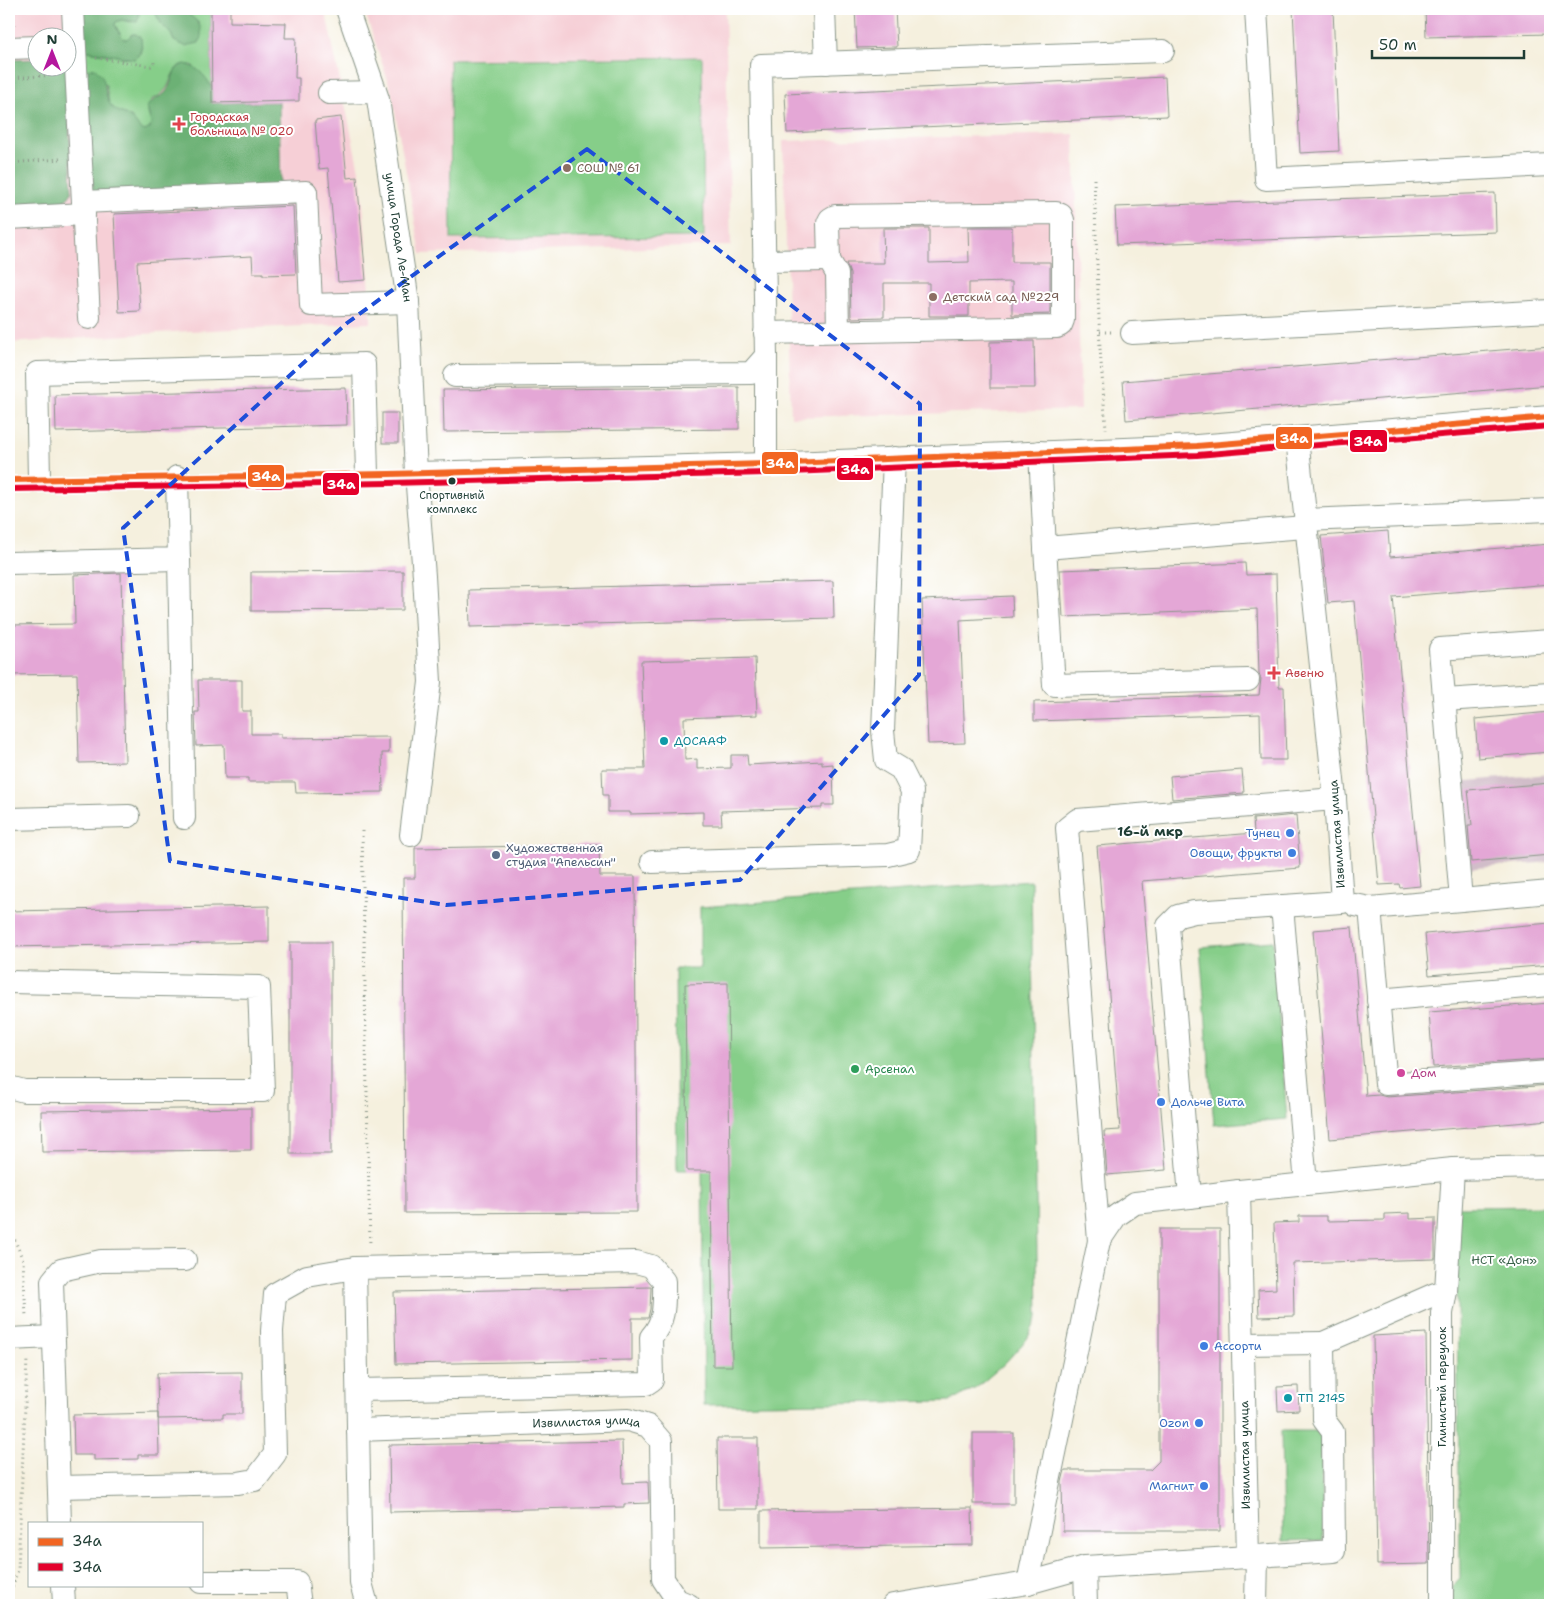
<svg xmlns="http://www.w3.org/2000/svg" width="1559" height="1614" font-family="'Shantell Sans',sans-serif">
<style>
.built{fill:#f6cfd6;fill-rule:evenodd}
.industrial{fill:#d1bdc9}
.green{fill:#86ce89;stroke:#52865e}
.forest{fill:#6cb175;stroke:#467754}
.building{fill:#e4a7d6}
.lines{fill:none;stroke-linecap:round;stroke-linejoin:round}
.minor-casing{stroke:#8a9689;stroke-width:24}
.path{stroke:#8a9689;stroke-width:3;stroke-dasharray:1 4;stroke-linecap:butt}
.minor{stroke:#fff;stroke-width:22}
.bus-1-casing{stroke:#fff;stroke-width:10}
.bus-2-casing{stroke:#fff;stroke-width:10}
.bus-1{stroke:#f26522;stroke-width:6}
.bus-2{stroke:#e4002b;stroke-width:6}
.marked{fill:none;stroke:#1d4ed8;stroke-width:4;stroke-dasharray:10 6;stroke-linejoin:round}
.health-dot{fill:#e0444e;stroke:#fff;stroke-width:2}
.education-dot{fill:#8d6e63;stroke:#fff;stroke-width:2}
.bus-dot{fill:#1f3d34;stroke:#fff;stroke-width:2}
.culture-dot{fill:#0f9aa8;stroke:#fff;stroke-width:2}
.shop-dot{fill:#3f7fe0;stroke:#fff;stroke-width:2}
.service-dot{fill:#5c6f8a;stroke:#fff;stroke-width:2}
.leisure-dot{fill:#2e9e5b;stroke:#fff;stroke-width:2}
.hotel-dot{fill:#d1479c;stroke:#fff;stroke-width:2}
.labels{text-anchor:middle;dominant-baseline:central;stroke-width:4;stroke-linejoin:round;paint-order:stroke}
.bus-label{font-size:11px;fill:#1f3d34;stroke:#fff}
.health-label{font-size:12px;fill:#be3a42;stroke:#fff;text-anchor:start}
.education-label{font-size:12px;fill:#785e54;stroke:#fff;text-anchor:start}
.street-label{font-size:12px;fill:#1f3d34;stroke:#fff}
.culture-label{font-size:12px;fill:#0d838f;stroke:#fff;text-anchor:start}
.shop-label{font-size:12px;fill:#366cbe;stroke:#fff;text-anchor:end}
.service-label{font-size:12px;fill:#4e5e75;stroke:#fff;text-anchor:start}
.leisure-label{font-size:12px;fill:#27864d;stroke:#fff;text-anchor:start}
.hotel-label{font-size:12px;fill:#b23c85;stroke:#fff;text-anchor:start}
.park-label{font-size:12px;fill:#396149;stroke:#fff}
.neighbourhood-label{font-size:14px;font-weight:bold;fill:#1f3d34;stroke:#fff}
.line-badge{stroke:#fff;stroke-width:2}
.badge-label{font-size:14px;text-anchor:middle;font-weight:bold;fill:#fff}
</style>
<rect width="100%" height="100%" fill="#fff"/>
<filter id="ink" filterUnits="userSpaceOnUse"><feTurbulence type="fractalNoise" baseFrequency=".02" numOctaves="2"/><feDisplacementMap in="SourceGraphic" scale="10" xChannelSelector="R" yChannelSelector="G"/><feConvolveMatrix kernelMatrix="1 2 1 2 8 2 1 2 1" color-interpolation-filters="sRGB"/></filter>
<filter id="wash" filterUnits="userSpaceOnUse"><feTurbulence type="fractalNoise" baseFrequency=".0096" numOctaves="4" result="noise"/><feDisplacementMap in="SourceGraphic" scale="20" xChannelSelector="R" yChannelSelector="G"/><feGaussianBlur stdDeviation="1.12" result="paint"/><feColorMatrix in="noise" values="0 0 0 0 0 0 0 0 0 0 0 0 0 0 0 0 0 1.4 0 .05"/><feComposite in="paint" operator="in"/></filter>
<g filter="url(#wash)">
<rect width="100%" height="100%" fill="#f5f0de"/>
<!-- built -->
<g class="built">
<path d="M9,9H325L361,180L371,303V323L189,331L9,343ZM38,38H68V68H38Z"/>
<polygon points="364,9 725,9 731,246 421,254 391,90"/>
<polygon points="1074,134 1081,410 791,417 783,141"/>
</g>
<!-- industrial -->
<polygon class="industrial" points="1550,774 1550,862 1464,869 1456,782"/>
<!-- green -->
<g class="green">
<path d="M139,9H153L162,25L171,34L174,41L200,24L182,9H211L212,87L192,65H180C165,79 175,89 151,100L148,113L151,123L150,128L145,131L139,129L131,117L115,110L109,103L106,85L85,71L82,50L134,59L140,54L142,46L132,34L127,39H123L115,25L116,22L121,20L132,22Z"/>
<polygon points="702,57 704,237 451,239 450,60"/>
<polygon points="1031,881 1038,1317 1027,1339 1004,1364 976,1388 950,1401 704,1405 702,1170 677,1170 675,968 700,968 700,907"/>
<polygon points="1273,941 1287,1119 1214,1125 1200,947"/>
<polygon points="1550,1206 1550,1605 1453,1605 1453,1585 1460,1578 1456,1207"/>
<polygon points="1281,1431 1321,1431 1323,1540 1283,1541"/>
</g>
<!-- forest -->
<g class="forest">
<path d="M83,9H139V16L137,22L121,20L116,22L115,25L123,39H127L132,34H136L141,38C142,46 142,54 134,59L82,50Z"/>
<path d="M153,9H182C195,20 206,24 199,43L185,46L174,41L171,34L162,25Z"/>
<polygon points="37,59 38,68 67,68 72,192 69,197 60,204 9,206 9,60"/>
<path d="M185,64C196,66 206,76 211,86C213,90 212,98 212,103L279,102L281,188L91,194L85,71L94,68C108,77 103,90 109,102C113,112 124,112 131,118C137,122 137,128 145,131L150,128L151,123L147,107C153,98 160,98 166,92C174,81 171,67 185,64Z"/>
</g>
<g id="blocks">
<!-- building -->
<g class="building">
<polygon points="211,9 230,9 230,22 286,23 285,38 296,38 295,78 299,78 299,101 212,103"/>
<polygon points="855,9 895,9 897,47 857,48"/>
<polygon points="1293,9 1333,9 1339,151 1300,153"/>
<polygon points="1425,9 1550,9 1550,34 1426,37"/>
<polygon points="1165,77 1167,116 787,133 785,94"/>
<polygon points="341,117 347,178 357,177 366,280 338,282 328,168 319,169 315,120"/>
<polygon points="1495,193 1496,232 1117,245 1115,207"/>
<polygon points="293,206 296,274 263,275 263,273 253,273 252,256 137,262 140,311 119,312 114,214"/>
<polygon points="968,227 1012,227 1012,262 1050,262 1050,314 1012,315 1012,282 969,283 969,316 929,316 929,283 884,283 884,317 851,318 850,274 846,263 884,263 883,228 929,228 929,263 969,262"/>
<polygon points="1034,341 1035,388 990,388 990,342"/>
<polygon points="1550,346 1550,385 1126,420 1123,381"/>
<polygon points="739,387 739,429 444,432 443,390"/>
<polygon points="346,388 347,425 56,432 55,395"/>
<rect x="382" y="413" width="16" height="30"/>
<polygon points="1388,531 1390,557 1550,544 1550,584 1393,597 1420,886 1400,888 1399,884 1379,885 1354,601 1328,603 1321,536"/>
<polygon points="1245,563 1246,575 1276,574 1279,687 1284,687 1286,760 1261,760 1260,714 1034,721 1034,702 1259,695 1261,679 1259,673 1257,609 1063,617 1060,570"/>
<polygon points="403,571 403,610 251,611 251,572"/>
<polygon points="121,573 125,762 79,763 77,674 9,675 9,625 75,624 74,575"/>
<polygon points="833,581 834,618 470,627 469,590"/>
<polygon points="1012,596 1013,617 960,620 965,743 928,744 922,600"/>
<polygon points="755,658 757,715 684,718 685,760 697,759 697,769 731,768 731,755 747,755 748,765 822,761 822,765 833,764 834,805 822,805 822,808 721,811 722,825 703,825 703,812 630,814 630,812 608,812 608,795 603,795 602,769 645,769 641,661"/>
<polygon points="198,680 242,680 242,711 251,711 251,734 281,734 281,738 389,737 389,753 382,753 383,792 296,793 295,782 248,782 248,778 225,778 224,745 196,746 195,712 199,712"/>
<polygon points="1550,712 1550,752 1478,758 1475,719"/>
<polygon points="1242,770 1244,793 1172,799 1170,776"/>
<polygon points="1550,783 1550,855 1471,862 1468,825 1472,825 1468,790"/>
<polygon points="1296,815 1300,868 1142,881 1166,1170 1107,1175 1104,1131 1120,1130 1097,846 1254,833 1253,819"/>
<polygon points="599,845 600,876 635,876 637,1212 405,1213 403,878 415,878 415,848"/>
<polygon points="269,906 269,942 9,947 9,911"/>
<polygon points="1550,923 1550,965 1429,975 1425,934"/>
<polygon points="1352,927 1366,1096 1379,1095 1387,1097 1550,1085 1550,1120 1330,1139 1313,930"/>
<rect x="290" y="942" width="41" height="212"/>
<polygon points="728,983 732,1366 713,1366 711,1171 687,1171 685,984"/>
<polygon points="1550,1003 1550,1059 1433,1067 1429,1012"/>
<polygon points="251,1108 251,1150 42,1152 41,1111"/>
<polygon points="1410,1213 1410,1219 1435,1218 1435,1259 1293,1263 1294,1316 1259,1317 1258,1290 1276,1289 1274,1223 1299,1222 1299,1216 1327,1216 1327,1221 1385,1220 1385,1214"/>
<polygon points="1159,1229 1220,1229 1220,1531 1063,1531 1062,1482 1065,1470 1150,1470 1159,1461"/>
<polygon points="651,1287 650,1309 648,1318 632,1318 632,1360 396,1364 394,1292"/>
<polygon points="1426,1333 1429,1564 1377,1565 1373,1336"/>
<polygon points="242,1372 242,1414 223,1414 223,1418 158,1419 157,1373"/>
<polygon points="1298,1386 1299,1410 1278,1411 1277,1387"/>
<polygon points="158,1413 159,1455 138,1455 138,1459 94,1460 94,1455 74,1455 73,1415"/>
<rect x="973" y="1433" width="41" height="71"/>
<polygon points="717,1438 758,1438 758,1509 718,1509"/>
<polygon points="622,1441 623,1483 648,1482 649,1503 624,1504 624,1507 390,1512 389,1445"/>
<polygon points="972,1508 973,1545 761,1548 761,1511"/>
</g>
</g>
</g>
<g filter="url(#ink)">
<use href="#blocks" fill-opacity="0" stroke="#8a9689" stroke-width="1"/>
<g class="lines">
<!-- minor casing -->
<g class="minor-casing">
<g id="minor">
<polyline points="73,9 89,318"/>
<path id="s1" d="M347,9L378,99L408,302L416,473L424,576L430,682L411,835"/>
<polyline points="824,9 826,63"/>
<polyline points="1256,9 1266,179 1550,165"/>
<polyline points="9,48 38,47"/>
<polyline points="329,93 375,92"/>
<polyline points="83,202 306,192 311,305 408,302"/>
<polyline points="9,218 84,214"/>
<polyline points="829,260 837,274 838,331"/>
<polyline points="764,261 829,260 828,223 830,219 835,216 1056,213 1061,215 1063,220 1063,320 1061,325 1057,327 765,333"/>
<polyline points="1132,333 1550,311"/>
<polyline points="455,376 751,373 766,356"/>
<polyline points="1040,452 1045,548 1305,527"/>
<polyline points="766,464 766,356 761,65 1163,51"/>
<polyline points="416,473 766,464 1197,446 1550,417"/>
<polyline points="39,479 37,373 364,364 367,474"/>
<polyline points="1305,520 1550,510"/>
<polyline points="1045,548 1054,685 1248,680"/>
<polyline points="179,559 184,818"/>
<polyline points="9,563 179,559 177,477"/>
<polyline points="1445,700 1550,693"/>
<polyline points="9,819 129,816"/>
<polyline points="652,862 888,855 909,850 912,791 901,769 886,760 883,731 894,458"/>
<polyline points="1461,900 1550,892"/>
<polyline points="1355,905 1370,908 1386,1084 1550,1072"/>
<polyline points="1282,906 1306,1184"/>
<polyline points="1370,908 1461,900 1440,649 1550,641"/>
<polyline points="9,982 259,987 263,1091 24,1091 9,1087"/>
<polyline points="1378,1000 1550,985"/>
<polyline points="1239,1191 1453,1169 1550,1167"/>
<polyline points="1099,1241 1067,828 1077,820 1335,799"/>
<polyline points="355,1268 361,1583 367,1605"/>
<polyline points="9,1339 53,1337"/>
<polyline points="1243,1344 1323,1343"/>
<path id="s2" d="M358,1430L628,1420L648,1426L661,1441L663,1579L677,1600L689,1605"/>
<path d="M59,1487L238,1483L255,1480L275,1454L272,1331L275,1294L307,1276L355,1268L636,1262L651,1266L664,1281C664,1303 666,1320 651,1337L652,1380L646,1384L358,1390"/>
<polyline points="60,1523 52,1281 61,1270 101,1261 185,1260"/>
<polyline points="1257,1556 1334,1551 1333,1432 1324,1420 1323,1343 1435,1294 1446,1291"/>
<polyline points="1248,1557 1257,1556 1256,1605"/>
<polyline points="201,1582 297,1582 300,1605"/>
<polyline points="1028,1583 1099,1241 1116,1216 1135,1203 1190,1197"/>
<polyline points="63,1585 64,1605"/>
<polyline points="893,1605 1028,1583 1085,1567"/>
<polyline points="1086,1605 1085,1567 1248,1557 1239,1191 1190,1197 1168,926 1178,916 1194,912 1342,902 1335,799 1297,438"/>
<polyline points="1442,1605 1442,1313 1446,1291 1453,1169"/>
</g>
</g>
<!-- path -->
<g class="path">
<polyline points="13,9 14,28"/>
<polyline points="96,58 151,66 154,64 154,61"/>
<polyline points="9,78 56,75"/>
<polyline points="9,163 60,159"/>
<polyline points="1094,179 1100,348 1106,429"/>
<polyline points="1100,332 1111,332"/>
<polyline points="362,831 370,1248"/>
<polyline points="9,1226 23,1260 26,1317"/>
<polyline points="9,1596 18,1570 27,1359"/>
</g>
<!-- minor -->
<use href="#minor" class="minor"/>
<!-- bus-1 casing -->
<g class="bus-1-casing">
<polyline id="bus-1" points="9,480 389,474 766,464 1197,446 1550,417"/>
</g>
<!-- bus-2 casing -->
<g class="bus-2-casing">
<polyline id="bus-2" points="9,489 389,483 766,473 1197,455 1550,426"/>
</g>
<!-- bus-1 -->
<use href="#bus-1" class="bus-1"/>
<!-- bus-2 -->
<use href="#bus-2" class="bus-2"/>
</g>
</g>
<!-- marked area -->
<path class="marked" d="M587,149L920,404L919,675L740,880L446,905L170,861L123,528L347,323Z"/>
<!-- markers -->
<g class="health-dot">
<path d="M176.5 116.5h5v5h5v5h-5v5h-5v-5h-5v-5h5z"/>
<path d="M1271.5 665.5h5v5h5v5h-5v5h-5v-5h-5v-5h5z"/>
</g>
<g class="education-dot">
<circle cx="567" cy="168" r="5"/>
<circle cx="933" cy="297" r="5"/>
</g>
<circle class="bus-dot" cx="452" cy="481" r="4.5"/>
<g class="culture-dot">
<circle cx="664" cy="741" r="5"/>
<circle cx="1288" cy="1398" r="5"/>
</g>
<g class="shop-dot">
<circle cx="1290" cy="833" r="5"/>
<circle cx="1292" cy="853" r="5"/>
<circle cx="1161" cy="1102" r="5"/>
<circle cx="1204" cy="1346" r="5"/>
<circle cx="1199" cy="1423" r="5"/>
<circle cx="1204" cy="1486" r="5"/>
</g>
<circle class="service-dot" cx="496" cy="855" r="5"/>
<circle class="leisure-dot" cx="855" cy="1069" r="5"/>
<circle class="hotel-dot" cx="1401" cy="1073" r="5"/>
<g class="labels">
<!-- bus labels -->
<g class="bus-label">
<text x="452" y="495">Спортивный<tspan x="452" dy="14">комплекс</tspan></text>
</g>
<!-- health labels -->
<g class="health-label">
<text x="190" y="117">Городская<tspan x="190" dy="14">больница № 020</tspan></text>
<text x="1285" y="673">Авеню</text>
</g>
<!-- education labels -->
<g class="education-label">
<text x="577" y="168">СОШ № 61</text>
<text x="943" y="297">Детский сад №229</text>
</g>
<!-- street labels -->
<g class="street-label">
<text stroke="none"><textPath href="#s1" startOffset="235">улица Города Ле-Ман</textPath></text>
<text transform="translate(1337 834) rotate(-94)">Извилистая улица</text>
<text transform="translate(1442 1387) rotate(-90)">Глинистый переулок</text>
<text stroke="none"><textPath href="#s2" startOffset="229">Извилистая улица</textPath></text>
<text transform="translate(1245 1455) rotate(-91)">Извилистая улица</text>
</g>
<!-- culture labels -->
<g class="culture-label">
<text x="674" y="741">ДОСААФ</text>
<text x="1298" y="1398">ТП 2145</text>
</g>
<!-- shop labels -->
<g class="shop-label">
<text x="1280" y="833">Тунец</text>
<text x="1282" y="853">Овощи, фрукты</text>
<text x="1171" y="1102" text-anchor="start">Дольче Вита</text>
<text x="1214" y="1346" text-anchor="start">Ассорти</text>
<text x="1189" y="1423">Ozon</text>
<text x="1194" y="1486">Магнит</text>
</g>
<!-- service labels -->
<g class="service-label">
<text x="506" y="848">Художественная<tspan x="506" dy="14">студия "Апельсин"</tspan></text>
</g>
<!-- leisure labels -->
<g class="leisure-label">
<text x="865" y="1069">Арсенал</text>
</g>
<!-- hotel labels -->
<g class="hotel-label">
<text x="1411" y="1073">Дом</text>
</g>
<!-- park labels -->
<g class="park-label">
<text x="1504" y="1260">НСТ «Дон»</text>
</g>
<!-- neighbourhood labels -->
<g class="neighbourhood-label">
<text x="1150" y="831">16-й мкр</text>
</g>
</g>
<g class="line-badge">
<rect x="1275" y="426" width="38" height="24" rx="5" fill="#f26522"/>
<rect x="1349" y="429" width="39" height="24" rx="5" fill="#e4002b"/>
<rect x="761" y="451" width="38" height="24" rx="5" fill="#f26522"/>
<rect x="836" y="457" width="38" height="24" rx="5" fill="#e4002b"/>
<rect x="247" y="464" width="38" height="24" rx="5" fill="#f26522"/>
<rect x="322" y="472" width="38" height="24" rx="5" fill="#e4002b"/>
</g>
<g class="badge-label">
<text x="1294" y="443">34а</text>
<text x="1368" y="446">34a</text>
<text x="780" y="468">34а</text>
<text x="855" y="474">34a</text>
<text x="266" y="481">34а</text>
<text x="341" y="489">34a</text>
</g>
<!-- margin -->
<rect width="1559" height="1614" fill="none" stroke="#fff" stroke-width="30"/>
<!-- legend -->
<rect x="28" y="1522" width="175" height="65" fill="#ffffff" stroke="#a5b1ae"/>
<rect x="38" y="1538" width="25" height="8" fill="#f26522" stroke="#a5b1ae"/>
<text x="72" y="1546" font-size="15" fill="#1f3d34">34а</text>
<rect x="38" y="1563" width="25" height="8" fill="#e4002b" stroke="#a5b1ae"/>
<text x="72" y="1572" font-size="15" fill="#1f3d34">34a</text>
<!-- north arrow -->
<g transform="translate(52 52)"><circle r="24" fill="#ffffff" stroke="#a5b1ae"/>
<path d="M0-4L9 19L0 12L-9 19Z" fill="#b5179e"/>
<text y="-8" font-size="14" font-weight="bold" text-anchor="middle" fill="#1f3d34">N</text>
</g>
<!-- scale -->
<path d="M1372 50v8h152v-8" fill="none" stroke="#1f3d34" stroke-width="2.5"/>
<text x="1379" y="50" font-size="15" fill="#1f3d34" stroke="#ffffff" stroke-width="4" paint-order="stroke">50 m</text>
</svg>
